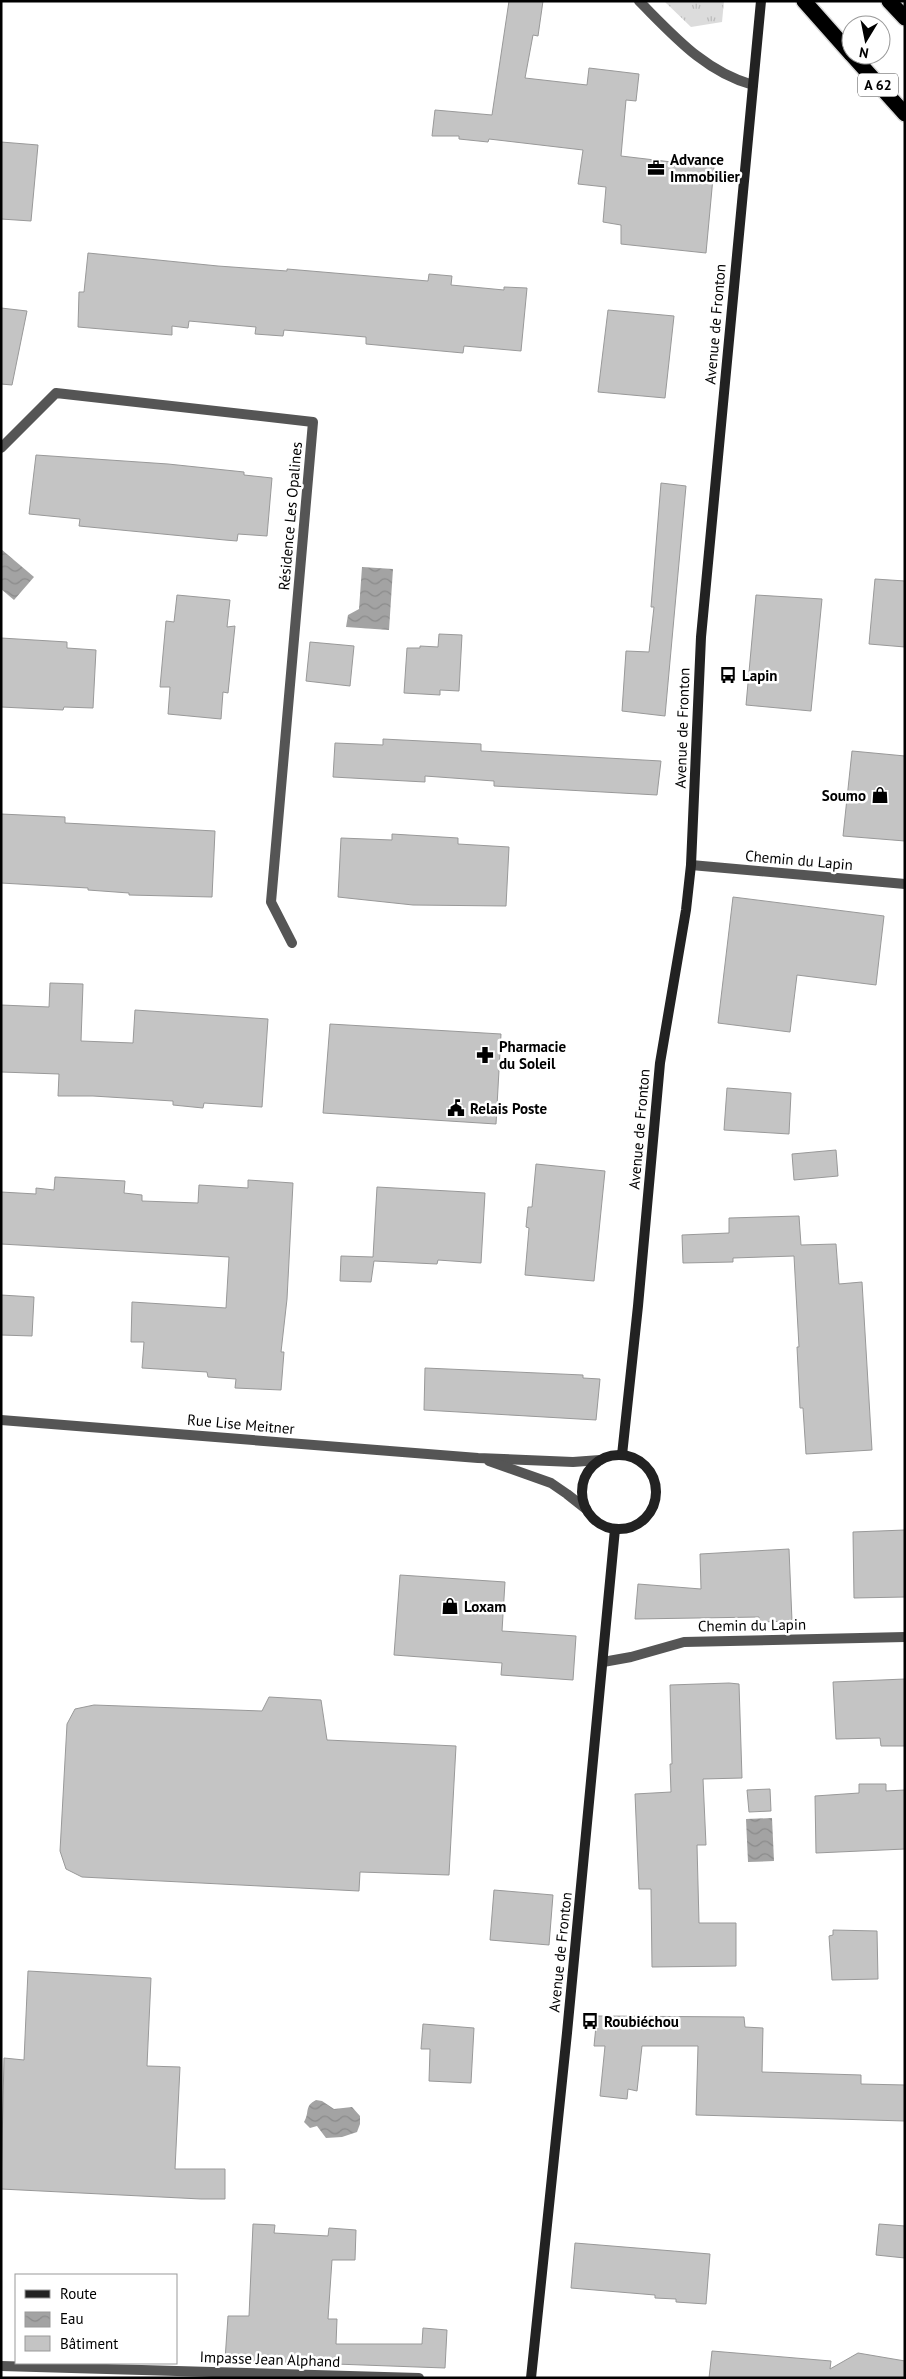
<svg xmlns="http://www.w3.org/2000/svg" width="906" height="2379" font-family="'PT Sans',sans-serif">
<style>
.grass{fill:url(#grass-tufts)}
.water{fill:url(#water-waves)}
.building{fill:#c4c4c4;stroke:#999}
.lines{fill:none;stroke-linecap:round;stroke-linejoin:round}
.highway-casing{stroke:#dbdbdb;stroke-width:18}
.street{stroke:#555;stroke-width:10}
.secondary{stroke:#222;stroke-width:10}
.highway{stroke:#000;stroke-width:15}
.labels{text-anchor:middle;dominant-baseline:central;stroke-width:5;stroke-linejoin:round;paint-order:stroke}
.shield{fill:#fff;stroke:#4c4c4c;stroke-width:1}
.shield-label{font-size:14px;font-weight:bold;fill:#000}
.poi-label{font-size:15px;font-weight:bold;fill:#000;stroke:#fff;text-anchor:start}
.street-label{font-size:15px;fill:#000;stroke:#fff}
</style>
<defs>
<pattern id="grass-tufts" width="24" height="20" patternUnits="userSpaceOnUse" patternTransform="scale(1.25)"><rect width="24" height="20" fill="#dcdcdc"/><path d="M3 7l-1-3M5 7V3M7 7l1-3M15 17l-1-3M17 17v-4M19 17l1-3" fill="none" stroke="#bbb"/></pattern>
<pattern id="water-waves" width="16" height="10" patternUnits="userSpaceOnUse" patternTransform="scale(1.25)"><rect width="16" height="10" fill="#a3a3a3"/><path d="M0 5q4-4 8 0t8 0" fill="none" stroke="#8b8b8b"/></pattern>
</defs>
<rect width="100%" height="100%" fill="#fff"/>
<!-- grass -->
<polygon class="grass" points="664,1 724,1 722,22 691,27"/>
<!-- water -->
<g class="water">
<polygon points="1,549 34,577 14,600 1,589"/>
<polygon points="362,567 393,569 389,630 346,627 348,615 359,609"/>
<polygon points="772,1818 774,1861 748,1862 746,1819"/>
<path d="M316,2100L322,2101L334,2109L352,2107L360,2116V2124L357,2132L342,2137L326,2138L317,2126L310,2128L304,2122C310,2112 304,2106 316,2100Z"/>
</g>
<!-- building -->
<g class="building">
<polygon points="509,1 543,1 538,36 533,35 525,78 587,85 589,68 639,74 636,101 626,100 621,156 714,167 706,253 621,244 621,225 603,222 606,187 578,184 583,150 489,139 488,142 459,139 459,136 432,136 435,110 492,115"/>
<polygon points="1,142 38,145 31,221 1,219"/>
<polygon points="88,253 218,266 287,271 287,269 428,281 429,274 452,276 451,285 504,290 504,287 527,288 521,351 464,346 463,353 366,344 366,337 284,330 283,336 255,334 256,327 189,321 188,328 172,326 172,335 78,327 79,292 84,292"/>
<polygon points="1,308 27,311 12,385 1,384"/>
<polygon points="608,310 674,316 665,398 598,392"/>
<polygon points="36,455 168,464 244,472 244,475 272,478 267,536 238,534 237,541 225,540 79,526 80,519 29,514"/>
<polygon points="661,483 686,486 665,716 622,711 626,651 649,652 654,607 651,607"/>
<polygon points="875,579 905,581 905,647 869,644"/>
<polygon points="177,595 230,600 227,627 235,626 228,693 223,692 221,719 168,714 170,687 160,687 166,621 174,622"/>
<polygon points="756,595 822,599 811,711 746,705"/>
<polygon points="439,634 462,635 459,691 440,690 440,695 404,693 407,648 420,648 420,646 438,647"/>
<polygon points="1,638 67,642 67,648 96,650 93,708 64,707 63,710 1,707"/>
<polygon points="310,642 354,646 350,686 306,681"/>
<polygon points="383,739 481,744 481,751 661,761 657,795 494,786 494,781 425,776 425,782 333,777 335,743 383,745"/>
<polygon points="852,751 905,756 905,841 843,836"/>
<polygon points="1,814 65,817 65,823 215,831 212,897 129,895 129,893 88,890 88,888 1,883"/>
<polygon points="392,834 458,838 458,844 509,847 506,906 413,905 338,897 341,838 392,840"/>
<polygon points="733,897 884,916 876,985 797,975 790,1032 718,1023"/>
<polygon points="50,983 83,984 81,1041 133,1043 135,1010 268,1019 262,1107 204,1103 203,1108 173,1105 173,1101 93,1096 58,1096 59,1074 1,1072 1,1005 49,1007"/>
<polygon points="330,1024 501,1034 496,1124 323,1113"/>
<polygon points="727,1088 791,1093 789,1134 724,1130"/>
<polygon points="836,1150 838,1176 794,1180 792,1154"/>
<polygon points="536,1164 605,1171 594,1281 525,1275 529,1228 526,1227 528,1207 532,1207"/>
<polygon points="55,1177 125,1181 124,1193 142,1195 142,1201 198,1203 199,1185 248,1188 248,1180 293,1183 287,1299 281,1352 284,1352 281,1390 235,1388 236,1379 208,1377 207,1372 142,1368 144,1342 131,1342 132,1302 226,1308 229,1257 1,1244 1,1192 36,1194 36,1188 54,1190"/>
<polygon points="377,1187 485,1193 481,1263 438,1260 437,1264 374,1261 371,1282 340,1281 341,1256 373,1257"/>
<polygon points="799,1216 801,1245 836,1244 839,1284 862,1282 872,1450 806,1454 803,1408 800,1408 797,1347 799,1347 794,1256 733,1258 733,1262 683,1263 682,1235 729,1233 729,1218"/>
<polygon points="1,1295 34,1297 32,1336 1,1335"/>
<polygon points="425,1368 583,1375 583,1378 600,1379 596,1420 424,1410"/>
<polygon points="905,1530 905,1597 854,1598 853,1532"/>
<polygon points="789,1549 792,1621 759,1622 759,1617 635,1619 638,1584 701,1589 700,1554"/>
<polygon points="400,1575 505,1582 502,1631 576,1636 573,1680 501,1675 502,1663 394,1655"/>
<polygon points="905,1679 905,1746 881,1746 880,1738 836,1739 833,1682"/>
<polygon points="729,1683 739,1684 742,1778 703,1779 706,1845 697,1845 699,1923 736,1923 736,1966 652,1967 651,1889 639,1889 635,1794 671,1792 670,1764 672,1764 670,1685"/>
<polygon points="269,1697 321,1700 327,1740 456,1746 449,1875 360,1872 359,1891 82,1877 66,1869 60,1851 67,1724 75,1709 94,1705 262,1711"/>
<polygon points="859,1784 886,1784 886,1791 905,1790 905,1849 816,1853 815,1796 859,1793"/>
<polygon points="770,1789 771,1811 749,1812 747,1790"/>
<polygon points="494,1890 553,1895 549,1945 490,1940"/>
<polygon points="833,1930 877,1931 878,1979 832,1980 829,1936 833,1935"/>
<polygon points="28,1971 151,1978 147,2066 180,2067 175,2169 225,2169 225,2199 201,2199 1,2189 4,2058 24,2060"/>
<polygon points="597,2016 744,2017 745,2027 763,2028 762,2072 861,2075 861,2084 905,2085 905,2121 696,2115 698,2046 642,2046 637,2091 628,2089 627,2099 600,2096 605,2046 594,2046"/>
<polygon points="423,2024 474,2028 471,2083 429,2081 430,2049 421,2049"/>
<polygon points="253,2224 275,2225 274,2233 328,2236 329,2228 356,2230 355,2260 332,2260 328,2319 337,2319 336,2344 422,2344 423,2328 447,2330 445,2368 225,2360 228,2316 249,2316"/>
<polygon points="879,2224 905,2226 905,2258 876,2255"/>
<polygon points="575,2243 710,2254 706,2304 676,2302 676,2299 655,2298 655,2295 571,2288"/>
<polygon points="712,2351 831,2361 830,2369 858,2353 905,2361 905,2378 709,2378"/>
</g>
<g class="lines">
<!-- highway casing -->
<g class="highway-casing">
<g id="highway">
<polyline points="804,1 851,54"/>
<polyline points="889,1 905,18"/>
<polyline points="852,55 905,114"/>
</g>
</g>
<!-- street -->
<g class="street">
<path d="M639,1C673,35 705,72 753,85"/>
<polyline points="1,448 56,393 313,422 271,902 292,943"/>
<polyline points="691,865 905,884"/>
<polyline points="1,1420 478,1458 573,1462 600,1460"/>
<polyline points="489,1461 551,1483 567,1494 586,1509"/>
<polyline points="603,1662 631,1657 684,1642 905,1637"/>
<polyline points="1,2366 419,2378"/>
</g>
<!-- secondary -->
<g class="secondary">
<circle cx="619" cy="1492" r="37"/>
<polyline points="622,1455 638,1306 660,1063 686,910 691,865 701,637 761,1"/>
<polyline points="531,2378 567,2033 615,1529"/>
</g>
<!-- highway -->
<use href="#highway" class="highway"/>
</g>
<!-- icons -->
<defs>
<g id="office-bare" transform="scale(1.35)"><path d="M-6-3h4V-5.5h4V-3h4V5H-6ZM-1-4.5V-3h2v-1.5ZM-6 0V1H6V0Z" fill="#000" stroke="#fff" stroke-width="2.5" paint-order="stroke"/></g>
<g id="bus-bare" transform="scale(1.35)"><path d="M-5-6H5V4H4V6H2V4H-2V6H-4V4H-5ZM-3.5-4V0h7V-4ZM-3.5 1.2v1.5H-2V1.2ZM2 1.2v1.5H3.5V1.2Z" fill="#000" stroke="#fff" stroke-width="2.5" paint-order="stroke"/></g>
<g id="shop-bare" transform="scale(1.35)"><path d="M-5-2.5h2.3a2.7 3.5 0 0 1 5.4 0H5L5.5 6h-11ZM-1.5-2.5h3a1.5 2.3 0 0 0-3 0Z" fill="#000" stroke="#fff" stroke-width="2.5" paint-order="stroke"/></g>
<g id="pharmacy-bare" transform="scale(1.35)"><path d="M-2-6h4v4h4v4h-4v4h-4v-4h-4v-4h4Z" fill="#000" stroke="#fff" stroke-width="2.5" paint-order="stroke"/></g>
<g id="civic-bare" transform="scale(1.35)"><path d="M-.6-6.5H3V-4.5H.6V-3L4-1V1h2V6H-6V1h2V-1L-.6-3ZM-1.2 2.5V6h2.4V2.5Z" fill="#000" stroke="#fff" stroke-width="2.5" paint-order="stroke"/></g>
</defs>
<g fill-rule="evenodd">
<use href="#office-bare" x="656" y="168"/>
<use href="#bus-bare" x="728" y="675"/>
<use href="#shop-bare" x="880" y="795"/>
<use href="#pharmacy-bare" x="485" y="1055"/>
<use href="#civic-bare" x="456" y="1108"/>
<use href="#shop-bare" x="450" y="1606"/>
<use href="#bus-bare" x="590" y="2021"/>
</g>
<g class="labels">
<!-- shield labels -->
<rect class="shield" x="858" y="73.5" width="40" height="23" rx="4"/>
<g class="shield-label">
<text x="878" y="85">A 62</text>
</g>
<!-- poi labels -->
<g class="poi-label">
<text x="670" y="159">Advance<tspan x="670" dy="17">Immobilier</tspan></text>
<text x="742" y="675">Lapin</text>
<text x="866" y="795" text-anchor="end">Soumo</text>
<text x="499" y="1046">Pharmacie<tspan x="499" dy="17">du Soleil</tspan></text>
<text x="470" y="1108">Relais Poste</text>
<text x="464" y="1606">Loxam</text>
<text x="604" y="2021">Roubiéchou</text>
</g>
<!-- street labels -->
<g class="street-label">
<text transform="translate(715 324) rotate(-85)">Avenue de Fronton</text>
<text transform="translate(290 516) rotate(-85)">Résidence Les Opalines</text>
<text transform="translate(682 728) rotate(-88)">Avenue de Fronton</text>
<text transform="translate(799 860) rotate(5)">Chemin du Lapin</text>
<text transform="translate(639 1129) rotate(-85)">Avenue de Fronton</text>
<text transform="translate(241 1424) rotate(5)">Rue Lise Meitner</text>
<text transform="translate(752 1625) rotate(-1)">Chemin du Lapin</text>
<text transform="translate(560 1952) rotate(-84)">Avenue de Fronton</text>
<text transform="translate(270 2359) rotate(2)">Impasse Jean Alphand</text>
</g>
</g>
<!-- border -->
<rect width="906" height="2379" fill="none" stroke="#000000" stroke-width="5"/>
<!-- legend -->
<rect x="15" y="2274" width="162" height="90" fill="#ffffff" stroke="#999999"/>
<rect x="25" y="2290" width="25" height="8" fill="#222222" stroke="#999999"/>
<text x="60" y="2299" font-size="15" fill="#000000">Route</text>
<rect x="25" y="2312" width="25" height="15" fill="url(#water-waves)" stroke="#999999"/>
<text x="60" y="2324" font-size="15" fill="#000000">Eau</text>
<rect x="25" y="2336" width="25" height="15" fill="#c4c4c4" stroke="#999999"/>
<text x="60" y="2349" font-size="15" fill="#000000">Bâtiment</text>
<!-- north arrow -->
<g transform="translate(866 40) rotate(190)"><circle r="24" fill="#ffffff" stroke="#999999"/>
<path d="M0-4L9 19L0 12L-9 19Z" fill="#000000"/>
<text y="-8" font-size="14" font-weight="bold" text-anchor="middle" fill="#000000">N</text>
</g>
</svg>
